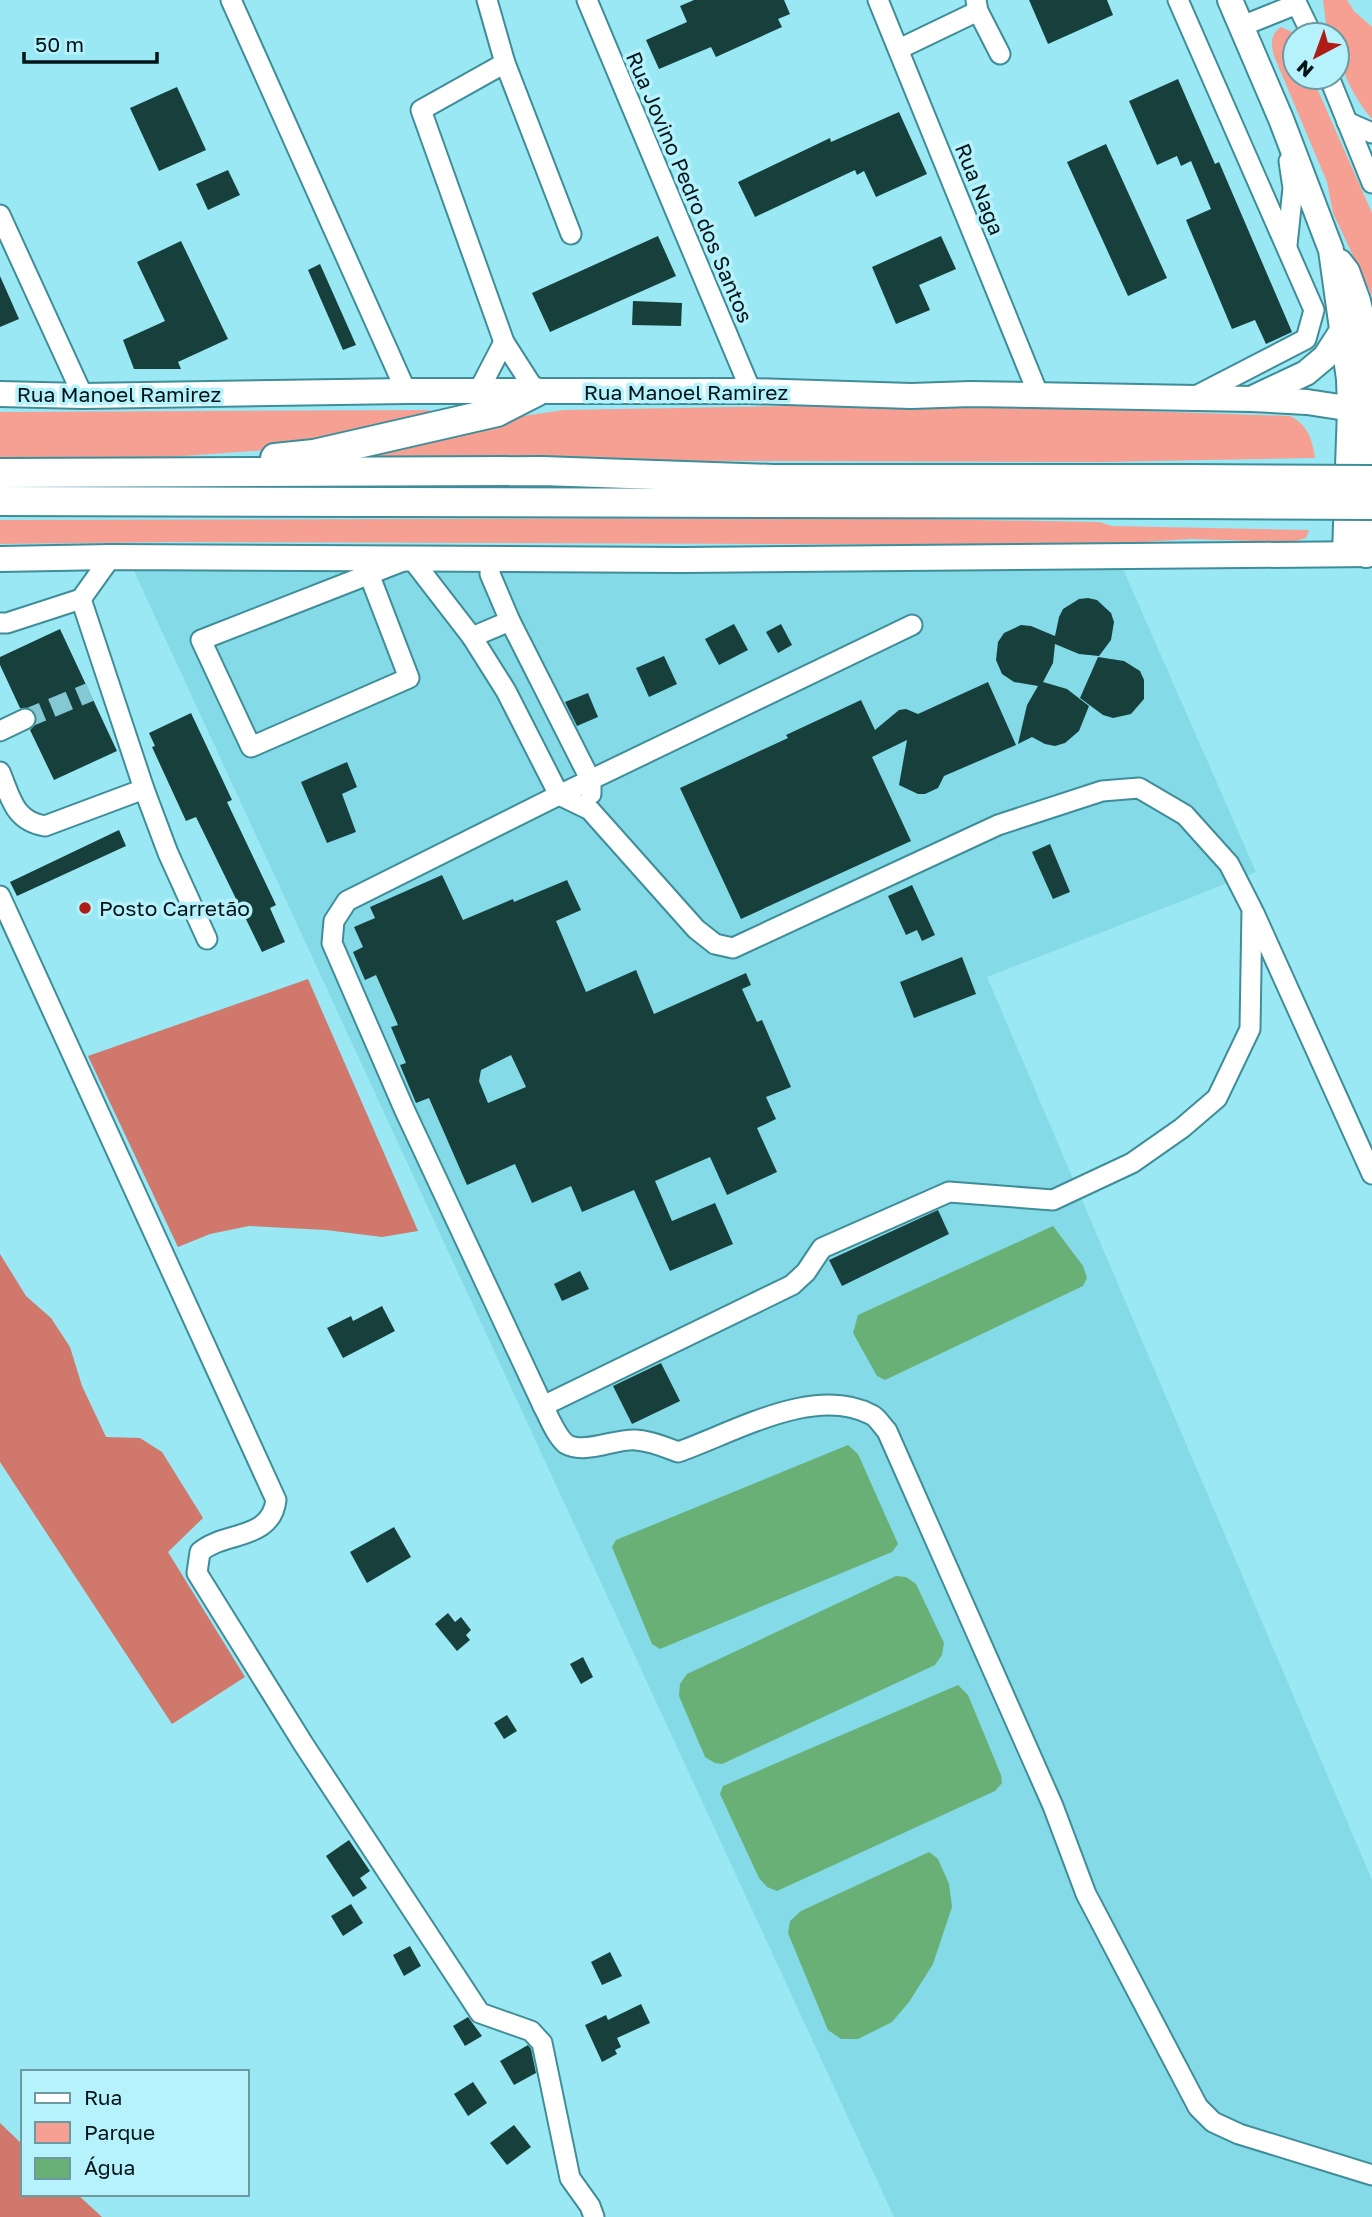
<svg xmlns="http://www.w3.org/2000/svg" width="1372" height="2217" font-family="'Golos Text',sans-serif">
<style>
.built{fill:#84dae7}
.green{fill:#f6a094}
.forest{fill:#d0786c}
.water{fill:#68b075}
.building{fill:#17403d;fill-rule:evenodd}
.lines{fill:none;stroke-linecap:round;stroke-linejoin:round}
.minor-tunnel{stroke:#83c8d3;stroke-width:19;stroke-dasharray:19 10;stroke-linecap:butt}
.minor-casing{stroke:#3f8d99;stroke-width:23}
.major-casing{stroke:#3f8d99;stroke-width:28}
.highway-casing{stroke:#3f8d99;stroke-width:32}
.minor{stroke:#fff;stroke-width:19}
.major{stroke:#fff;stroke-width:24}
.highway{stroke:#fff;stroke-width:28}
.highway-bridge-casing{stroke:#3f8d99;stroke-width:32;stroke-linecap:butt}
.highway-bridge{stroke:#fff;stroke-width:28}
.poi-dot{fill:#ad1c16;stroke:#b6f2fc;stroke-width:2.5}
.labels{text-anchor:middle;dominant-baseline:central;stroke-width:7;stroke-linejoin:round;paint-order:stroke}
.street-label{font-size:21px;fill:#001418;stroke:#b6f2fc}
.poi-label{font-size:21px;fill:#001418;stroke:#b6f2fc;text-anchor:start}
</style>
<rect width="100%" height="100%" fill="#9ae8f4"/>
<!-- built -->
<polygon class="built" points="367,549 382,571 1123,569 1256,872 987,977 1372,1880 1372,2217 894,2217 134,571"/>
<!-- green -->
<g class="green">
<path d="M1323,0H1347L1354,11L1372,27V119C1353,97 1337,65 1337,35H1329L1327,31Z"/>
<path d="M1281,27L1292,32L1295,38V77H1312L1372,213V296L1333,213L1327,182L1274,56C1271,43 1270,35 1281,27Z"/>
<path d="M786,406L1084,409L1290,416C1308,425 1312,439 1315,458L1105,462L351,460L502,419L564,410Z"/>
<polygon points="429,410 433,413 282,449 157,458 0,458 0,412"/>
<polygon points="863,518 1099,522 1112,526 1309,530 1306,538 1292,542 1191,539 1097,545 169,542 0,544 0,520"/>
</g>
<!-- forest -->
<g class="forest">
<polygon points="308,979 418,1231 382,1237 326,1230 249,1226 210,1234 178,1247 88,1056"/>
<polygon points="0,1254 26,1296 51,1318 70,1347 82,1386 106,1437 140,1438 162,1452 203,1518 168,1552 245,1677 172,1724 0,1462"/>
<polygon points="0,2123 23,2145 23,2194 77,2194 102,2217 0,2217"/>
</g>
<!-- water -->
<g class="water">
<polygon points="1053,1226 1083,1266 1087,1278 1083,1286 885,1380 877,1376 853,1333 858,1315"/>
<polygon points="848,1445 858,1454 898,1544 892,1552 660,1649 652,1644 612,1547 616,1540"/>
<polygon points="896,1576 906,1577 916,1584 944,1643 942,1655 935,1665 722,1764 715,1763 705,1757 679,1696 680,1684 687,1674"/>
<polygon points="958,1685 968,1695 1001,1775 1002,1783 995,1791 777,1891 767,1887 759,1878 720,1794 723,1786"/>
<polygon points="929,1852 938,1859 949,1884 952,1907 933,1964 909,2002 892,2022 858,2039 841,2039 828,2030 788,1933 790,1921 801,1911"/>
</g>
<!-- building -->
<g class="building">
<polygon points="694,0 784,0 790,14 778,19 782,27 716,57 711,47 659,69 646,40 687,22 680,6"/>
<polygon points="1029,0 1107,0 1113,15 1048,44"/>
<polygon points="1178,79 1215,164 1219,162 1292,332 1266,344 1255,320 1232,329 1186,220 1211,209 1191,161 1181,166 1177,156 1157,165 1129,101"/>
<polygon points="177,87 206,150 159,171 130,108"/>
<polygon points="899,112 927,174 876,197 864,171 857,175 855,170 755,217 738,182 830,138 831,142"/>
<polygon points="1106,144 1167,278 1128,296 1067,162"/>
<polygon points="228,170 240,195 208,210 196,184"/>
<polygon points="658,236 676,276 550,332 532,293"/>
<polygon points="941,236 956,269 919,285 930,310 896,324 872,267"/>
<polygon points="181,241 228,339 178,362 181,369 134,369 123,340 165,321 137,262"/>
<polygon points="320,264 356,345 343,350 308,270"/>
<polygon points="0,276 19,319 0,327"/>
<polygon points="633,301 682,303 681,326 632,325"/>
<polygon points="1088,598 1097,600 1111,613 1114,622 1111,640 1099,656 1079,654 1055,644 1053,663 1043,682 1067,689 1089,706 1079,731 1065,743 1055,746 1045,744 1032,737 1018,744 1027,705 1038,686 1014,682 1002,674 996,660 998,642 1004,633 1021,625 1031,626 1055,636 1059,617 1063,609 1079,599"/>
<polygon points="734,624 748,650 719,665 705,639"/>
<polygon points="781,624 792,645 778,653 766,632"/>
<polygon points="60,629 117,751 54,780 30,730 35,725 36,714 31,709 20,708 0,665 0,657"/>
<polygon points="664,656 677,684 649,697 636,668"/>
<polygon points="1098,657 1124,661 1140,671 1144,680 1144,699 1131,714 1113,718 1103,715 1080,698"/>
<polygon points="988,682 1016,745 944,776 938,788 925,794 918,794 899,785 907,740 872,757 911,841 741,919 680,788 788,738 786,735 861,700 875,730 899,710 906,709 918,714"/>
<polygon points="588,693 598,717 577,726 565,702"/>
<polygon points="191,713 232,800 227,802 276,905 270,908 285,942 262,952 196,817 186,821 152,747 155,746 149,733"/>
<polygon points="347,762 357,787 342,794 356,832 327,843 301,782"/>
<polygon points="119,830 126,846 17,896 10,882"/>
<polygon points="1050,844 1070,892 1053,899 1032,852"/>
<path d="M442,875L463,920L513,899L514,902L567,880L581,910L556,921L586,992L636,970L654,1014L746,973L751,985L742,989L757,1022L762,1020L791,1087L766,1097L776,1119L757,1128L777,1172L727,1195L710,1157L655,1181L672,1221L715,1203L733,1244L670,1271L634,1190L582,1212L571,1186L532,1203L515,1164L467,1185L429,1098L416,1103L400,1065L406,1063L391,1027L398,1025L376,975L365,980L353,952L363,947L354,927L375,918L370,907ZM511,1055L526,1087L488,1103L479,1081L481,1070Z"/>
<polygon points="912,885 935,935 922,941 917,930 906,935 888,896"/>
<polygon points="962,957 976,994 914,1018 900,982"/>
<polygon points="938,1210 949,1234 842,1286 829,1260"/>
<polygon points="580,1271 589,1289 562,1301 554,1284"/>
<polygon points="382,1306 395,1331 343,1358 327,1328 351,1316 353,1321"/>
<polygon points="661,1363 680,1401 632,1424 613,1386"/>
<polygon points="394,1527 411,1557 367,1583 350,1552"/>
<polygon points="448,1613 455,1622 461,1617 471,1630 466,1635 470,1640 457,1651 435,1624"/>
<polygon points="583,1657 593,1677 581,1684 570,1664"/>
<polygon points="507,1715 517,1731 504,1739 494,1723"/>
<polygon points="349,1840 370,1871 360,1878 367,1888 353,1897 326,1856"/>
<polygon points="351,1904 363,1923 343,1936 331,1916"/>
<polygon points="410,1946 421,1966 404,1976 393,1955"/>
<polygon points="610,1952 622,1976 602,1985 591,1962"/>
<polygon points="641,2004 650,2023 617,2038 621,2047 615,2050 617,2054 602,2062 585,2025 606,2015 608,2020"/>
<polygon points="468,2017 482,2036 465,2046 453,2026"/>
<polygon points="528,2045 531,2049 536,2073 514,2085 500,2061"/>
<polygon points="473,2082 487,2103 468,2116 454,2094"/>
<polygon points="514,2125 531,2147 507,2165 490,2143"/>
</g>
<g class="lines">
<!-- minor-tunnel -->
<polyline class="minor-tunnel" points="25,719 90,692"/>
<!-- minor casing -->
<g class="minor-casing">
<g id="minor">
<polyline points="231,0 406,391"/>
<polyline points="487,0 505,63 571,234"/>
<polyline points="587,0 751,391"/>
<polyline points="878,0 1039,396"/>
<polyline points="976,0 978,11 1000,54"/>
<polyline points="1178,0 1314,310 1306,339 1192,398"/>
<polyline points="1242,26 1297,4 1312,35"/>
<polyline points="899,49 978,11"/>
<polyline points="505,63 421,110 504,342 536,392"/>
<polyline points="1329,77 1372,183"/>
<polyline points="1347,122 1372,133"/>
<polyline points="0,215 83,396"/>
<polyline points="1287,245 1293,188 1289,161"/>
<polyline points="478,392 504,342"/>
<polyline points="491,560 490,574 510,621 591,781 591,794"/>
<polyline points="369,574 409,678 251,747 201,640 411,558 472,637 506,691 559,795 590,810 696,929 715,944 733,948 998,825 1102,791 1139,788 1185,815 1229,864 1252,909 1250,1029 1217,1098 1182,1128 1132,1163 1053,1200 949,1192 822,1248 806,1272 792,1285 543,1406 405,1111 332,943 334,921 347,901 559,795 912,625"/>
<polyline points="0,623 7,623 81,599 111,557"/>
<polyline points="472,637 510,621"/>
<polyline points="0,731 25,719"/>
<path d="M0,772C11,798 14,821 45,826L144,789L81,599"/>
<polyline points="144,789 168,853 207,939"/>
<path d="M0,896L276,1500C271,1541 224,1531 200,1552L197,1573L304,1745L480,2013L531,2031L542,2043L570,2178L590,2206L594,2217"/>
<polyline points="1254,913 1372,1174"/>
<path d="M543,1406C549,1417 556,1436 566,1444C584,1455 617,1438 636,1440C651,1441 665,1447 678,1452C733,1433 815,1384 872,1415C878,1418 882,1426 887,1431L1053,1806L1086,1894L1198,2107L1213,2122L1239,2134L1372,2175"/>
</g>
</g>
<!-- major casing -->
<g class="major-casing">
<g id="major">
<polyline points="1230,0 1281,119 1331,250 1349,379 1350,409 1345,554"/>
<polyline points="1340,262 1347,271 1358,301 1365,332 1368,411 1366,555"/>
<polyline points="0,394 83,396 406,391 751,391 911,396 971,394 1252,399 1307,402 1372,412"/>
<polyline points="1255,397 1306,373 1325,357 1343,329"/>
<polyline points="0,559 111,557 682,560 1372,554"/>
</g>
</g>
<!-- highway casing -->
<g class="highway-casing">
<g id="highway">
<polyline points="275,458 314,454 497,412 536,392"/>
<polyline points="0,473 542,471 773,479 1186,479"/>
<polyline points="0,501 1185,504"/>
</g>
</g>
<!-- minor -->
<use href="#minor" class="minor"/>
<!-- major -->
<use href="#major" class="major"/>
<!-- highway -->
<use href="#highway" class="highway"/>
<!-- highway-bridge casing -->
<g class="highway-bridge-casing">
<g id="highway-bridge">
<polyline points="1186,479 1372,480"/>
<polyline points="1185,504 1372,505"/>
</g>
</g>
<!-- highway-bridge -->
<use href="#highway-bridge" class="highway-bridge"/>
</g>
<!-- markers -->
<circle class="poi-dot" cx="85" cy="908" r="7"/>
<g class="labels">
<!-- street labels -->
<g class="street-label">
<text transform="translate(690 187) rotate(67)">Rua Jovino Pedro dos Santos</text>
<text transform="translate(980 189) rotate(68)">Rua Naga</text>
<text x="686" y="392">Rua Manoel Ramirez</text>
<text x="119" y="394">Rua Manoel Ramirez</text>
</g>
<!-- poi labels -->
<g class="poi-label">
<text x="99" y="908">Posto Carretão</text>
</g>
</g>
<!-- legend -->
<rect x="21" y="2070" width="228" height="126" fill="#b6f2fc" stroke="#6d99a1" stroke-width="2"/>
<rect x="35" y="2093" width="35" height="10" fill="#ffffff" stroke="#6d99a1" stroke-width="2"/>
<text x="84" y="2105" font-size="21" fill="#001418">Rua</text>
<rect x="35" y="2122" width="35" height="21" fill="#f6a094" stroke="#6d99a1" stroke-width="2"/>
<text x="84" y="2140" font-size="21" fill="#001418">Parque</text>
<rect x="35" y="2158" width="35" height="21" fill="#68b075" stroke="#6d99a1" stroke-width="2"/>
<text x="84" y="2175" font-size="21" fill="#001418">Água</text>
<!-- north arrow -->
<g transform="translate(1316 56) rotate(221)"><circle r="33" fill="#b6f2fc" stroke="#6d99a1" stroke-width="2"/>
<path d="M0-5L12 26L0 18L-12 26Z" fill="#ad1c16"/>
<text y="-10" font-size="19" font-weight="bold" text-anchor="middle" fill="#001418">N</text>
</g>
<!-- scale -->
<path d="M24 52v10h133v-10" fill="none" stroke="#001418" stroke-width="3.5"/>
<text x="35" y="52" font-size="21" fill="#001418" stroke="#b6f2fc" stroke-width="5" paint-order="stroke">50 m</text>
</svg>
